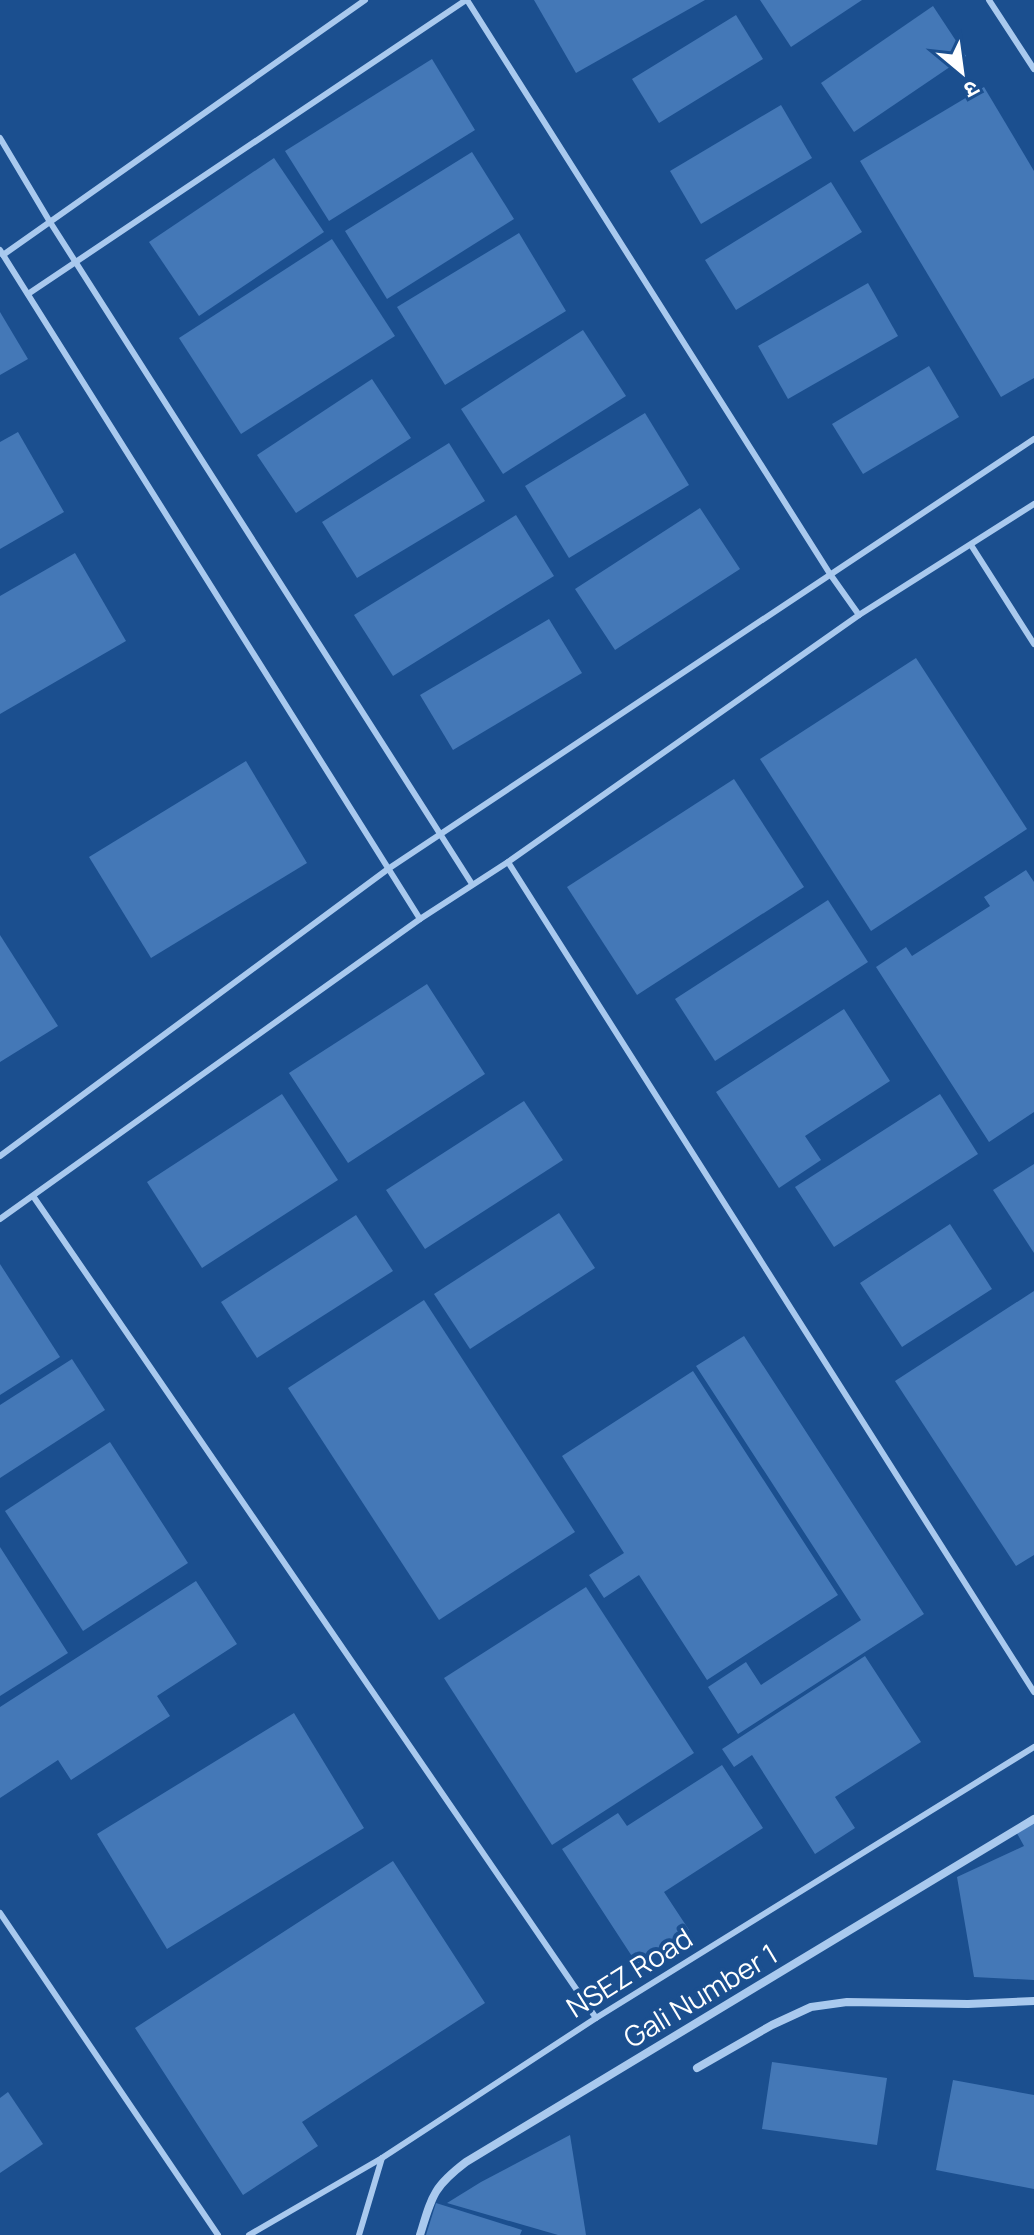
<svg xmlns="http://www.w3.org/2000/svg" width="1034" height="2235" font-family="Manrope,'Noto Sans Devanagari',sans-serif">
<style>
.building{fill:#4478b7}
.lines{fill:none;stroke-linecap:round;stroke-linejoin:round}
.service{stroke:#a9c9ee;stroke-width:6}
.minor{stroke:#a9c9ee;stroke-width:8}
.labels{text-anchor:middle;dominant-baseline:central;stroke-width:8;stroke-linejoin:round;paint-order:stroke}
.street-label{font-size:28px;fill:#fff;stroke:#1b4f8f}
</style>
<rect width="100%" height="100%" fill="#1b4f8f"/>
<!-- building -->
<g class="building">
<polygon points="534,0 705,0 576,73"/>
<polygon points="760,0 862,0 791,47"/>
<polygon points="933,6 966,56 854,132 821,83"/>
<polygon points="736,15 763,59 659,123 632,79"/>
<polygon points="432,59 475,130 329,221 285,151"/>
<polygon points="984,87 1034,171 1034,378 1001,397 860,161"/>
<polygon points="781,105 812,158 701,224 670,171"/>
<polygon points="472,152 514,219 387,299 345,231"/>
<polygon points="274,158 324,232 199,316 149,242"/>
<polygon points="831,182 862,232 736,310 705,260"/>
<polygon points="519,233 566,311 445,385 397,307"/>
<polygon points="332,239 395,336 241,434 179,338"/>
<polygon points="868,283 898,336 788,399 758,346"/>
<polygon points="0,312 28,359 0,375"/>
<polygon points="583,330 626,396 503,474 461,409"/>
<polygon points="929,366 959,417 863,474 832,424"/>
<polygon points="372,379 411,438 296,513 257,455"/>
<polygon points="645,413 689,485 569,558 525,486"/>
<polygon points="18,432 64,512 0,549 0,442"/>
<polygon points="449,443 485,501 357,578 322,522"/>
<polygon points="700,508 740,569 615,650 575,589"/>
<polygon points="516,515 554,576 393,676 354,615"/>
<polygon points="75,553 126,641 0,714 0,596"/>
<polygon points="549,619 582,673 453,750 420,695"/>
<polygon points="916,658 1027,829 871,931 760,759"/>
<polygon points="246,761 307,863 151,958 89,857"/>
<polygon points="734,779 804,887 637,995 567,887"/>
<polygon points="1026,870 1034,882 1034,1112 989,1142 876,967 906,947 912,956 990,906 984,897"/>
<polygon points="828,900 868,962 715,1061 675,999"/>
<polygon points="0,935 58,1026 0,1062"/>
<polygon points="427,984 485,1074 348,1163 289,1073"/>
<polygon points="844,1009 890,1081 805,1136 821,1160 779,1188 716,1092"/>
<polygon points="282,1094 338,1180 202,1268 147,1182"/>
<polygon points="940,1094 978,1154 834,1247 795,1187"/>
<polygon points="524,1101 563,1160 425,1249 386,1190"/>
<polygon points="1034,1164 1034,1253 993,1190"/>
<polygon points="559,1213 595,1268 470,1349 434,1294"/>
<polygon points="356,1215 393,1271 257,1358 221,1302"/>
<polygon points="950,1224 992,1289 902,1347 860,1283"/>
<polygon points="0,1264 60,1357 0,1395"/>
<polygon points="1034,1291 1034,1555 1016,1566 895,1381"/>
<polygon points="424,1300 575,1532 439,1620 288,1388"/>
<polygon points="744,1336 924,1614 738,1734 708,1687 746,1662 761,1685 861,1620 696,1366"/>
<polygon points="72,1359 105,1410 0,1478 0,1405"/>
<polygon points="693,1371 838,1595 707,1680 639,1575 604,1598 589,1575 624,1553 562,1456"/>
<polygon points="110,1442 188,1563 83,1631 5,1511"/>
<polygon points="0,1547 68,1653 0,1696"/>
<polygon points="196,1581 237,1644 157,1696 170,1716 71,1780 58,1760 0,1798 0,1707"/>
<polygon points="586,1587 694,1753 552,1845 444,1678"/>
<polygon points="865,1656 921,1742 835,1797 855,1828 815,1854 752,1755 734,1767 722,1749"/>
<polygon points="294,1713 364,1828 167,1949 97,1834"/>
<polygon points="722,1765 763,1828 664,1892 689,1930 637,1964 562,1849 618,1813 627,1826"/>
<polygon points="1034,1817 1034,1980 974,1977 957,1877 1024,1846 1014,1828"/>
<polygon points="393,1861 485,2003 302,2122 318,2146 243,2195 135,2028"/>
<polygon points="772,2062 887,2078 877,2145 762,2129"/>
<polygon points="953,2080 1034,2095 1034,2189 936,2170"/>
<polygon points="8,2092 43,2144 0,2173 0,2098"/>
<polygon points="570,2135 586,2235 558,2235 447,2203 481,2182"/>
<polygon points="436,2203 522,2230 520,2235 426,2235"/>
</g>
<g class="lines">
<!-- service -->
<g class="service">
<polyline points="467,0 830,574 859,615"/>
<polyline points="989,0 1034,69"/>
<polyline points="0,138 50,222 472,884"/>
<polyline points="0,250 420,919"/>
<polyline points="3,255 365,0"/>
<polyline points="28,294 466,0"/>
<polyline points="971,545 1034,644"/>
<polyline points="508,862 1034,1692"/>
<polyline points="0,1156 388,869 1034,439"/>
<polyline points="33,1196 596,2018"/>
<polyline points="0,1219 420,919 508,862 859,615 1034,504"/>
<polyline points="0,1913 218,2235"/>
<polyline points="249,2235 382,2158 596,2018 1034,1747"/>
<polyline points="359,2235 382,2158"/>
</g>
<!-- minor -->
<g class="minor">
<polyline points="697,2068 772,2025 811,2007 847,2002 968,2004 1034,2001"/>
<path d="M420,2235C432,2196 433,2187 466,2162L1034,1819"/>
</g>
</g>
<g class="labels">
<!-- street labels -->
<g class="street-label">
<text transform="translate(629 1972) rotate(-32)">NSEZ Road</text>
<text transform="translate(700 1995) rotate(-31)">Gali Number 1</text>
</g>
</g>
<!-- north arrow -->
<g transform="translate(962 72) rotate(151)" stroke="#1b4f8f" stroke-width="6" paint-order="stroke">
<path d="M0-6L14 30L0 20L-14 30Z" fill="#ffffff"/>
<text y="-12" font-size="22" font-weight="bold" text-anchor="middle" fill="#ffffff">उ</text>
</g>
</svg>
